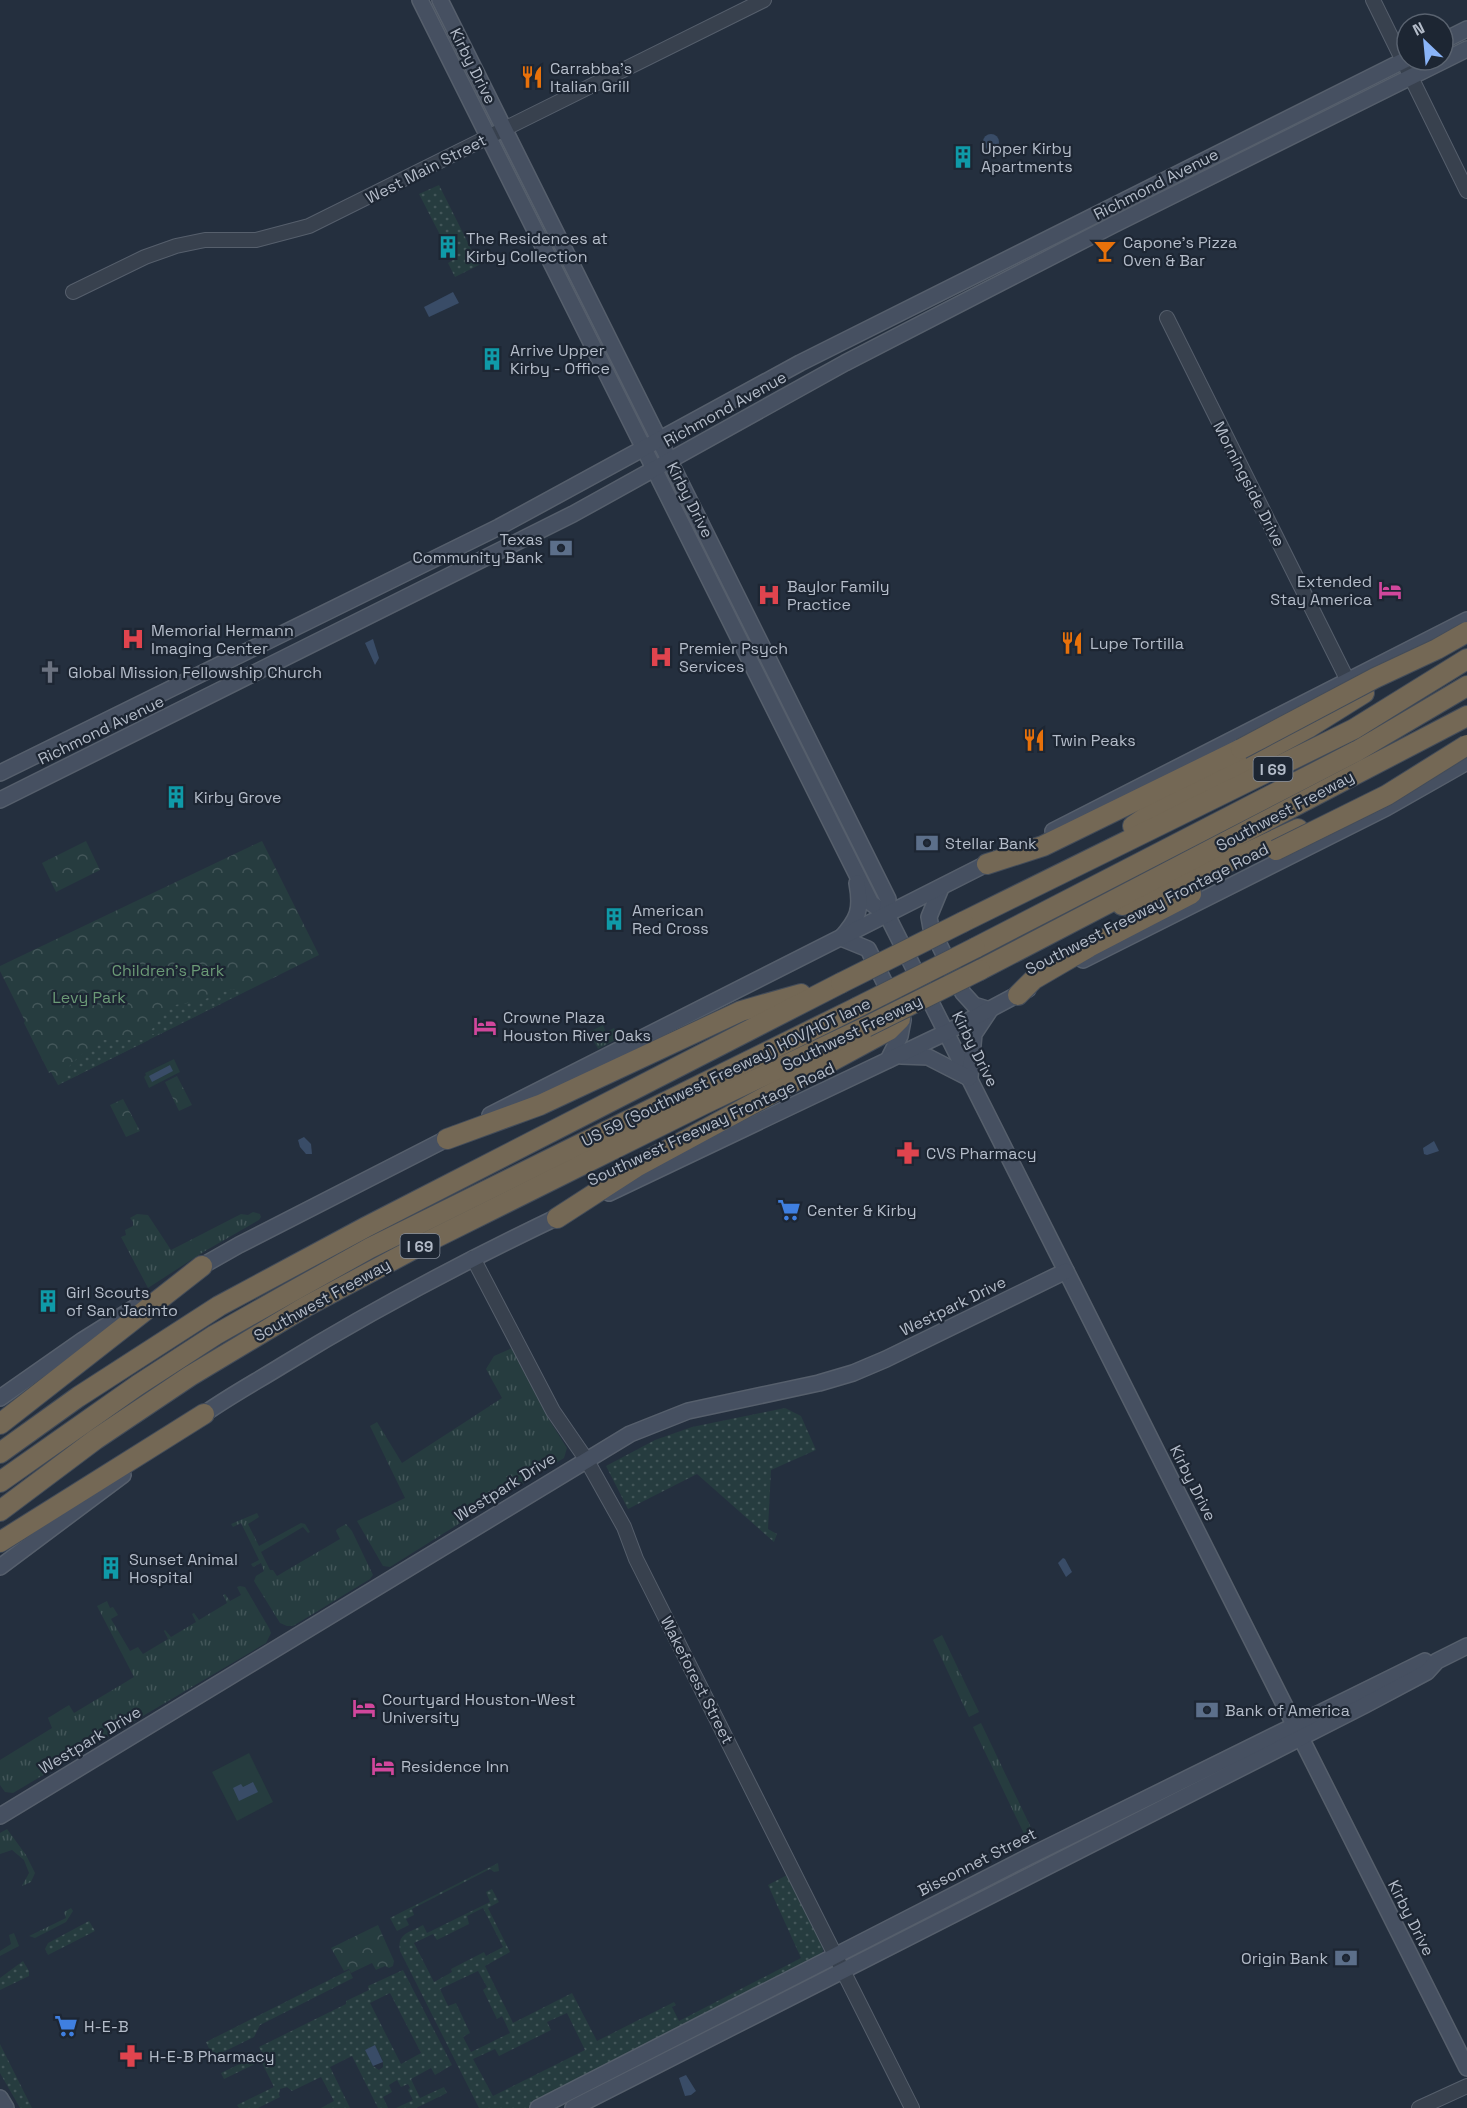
<svg xmlns="http://www.w3.org/2000/svg" width="1467" height="2108" font-family="'Space Grotesk',sans-serif">
<style>
.grass{fill:url(#grass-tufts)}
.park{fill:url(#park-crowns)}
.garden{fill:url(#garden-dots);fill-rule:evenodd}
.pitch{fill:#263c3f}
.water{fill:#394c67}
.lines{fill:none;stroke-linecap:round;stroke-linejoin:round}
.tertiary-casing{stroke:#565f6c;stroke-width:16}
.secondary-casing{stroke:#565f6c;stroke-width:18}
.motorway-casing{stroke:#434c59;stroke-width:22}
.tertiary{stroke:#38414e;stroke-width:14}
.secondary{stroke:#465061;stroke-width:15}
.motorway{stroke:#746855;stroke-width:20}
.motorway-bridge-casing{stroke:#434c59;stroke-width:22;stroke-linecap:butt}
.motorway-bridge{stroke:#746855;stroke-width:20}
.labels{text-anchor:middle;dominant-baseline:central;stroke-width:4.5;stroke-linejoin:round;paint-order:stroke}
.shield{fill:#1d2633;stroke:#878f9c;stroke-width:1.5}
.shield-label{font-size:15px;font-weight:bold;fill:#b4bcc9}
.street-label{font-size:16px;fill:#b4bcc9;stroke:#1d2633}
.poi-label{font-size:16px;fill:#b4bcc9;stroke:#1d2633;text-anchor:start}
.park-label{font-size:16px;fill:#6b9a76;stroke:#1d2633}
</style>
<defs>
<pattern id="grass-tufts" width="24" height="20" patternUnits="userSpaceOnUse" patternTransform="scale(1.5)"><rect width="24" height="20" fill="#263c3f"/><path d="M3 7l-1-3M5 7V3M7 7l1-3M15 17l-1-3M17 17v-4M19 17l1-3" fill="none" stroke="#435659"/></pattern>
<pattern id="park-crowns" width="20" height="18" patternUnits="userSpaceOnUse" patternTransform="scale(1.5)"><rect width="20" height="18" fill="#263c3f"/><path d="M2 6a3 3 0 1 1 6 0M12 15a3 3 0 1 1 6 0" fill="none" stroke="#435659"/></pattern>
<pattern id="garden-dots" width="8" height="8" patternUnits="userSpaceOnUse" patternTransform="scale(1.5)"><rect width="8" height="8" fill="#263c3f"/><path d="M2 2h.1M6 6h.1" fill="none" stroke="#435659" stroke-width="1.8" stroke-linecap="round"/></pattern>
</defs>
<rect width="100%" height="100%" fill="#242f3e"/>
<!-- grass -->
<g class="grass">
<polygon points="603,1025 606,1032 614,1028 619,1038 598,1049 589,1032"/>
<polygon points="253,1212 260,1214 261,1217 259,1220 205,1251 148,1288 121,1237 126,1235 125,1230 133,1226 133,1222 130,1218 137,1214 148,1215 171,1250 241,1214 248,1215"/>
<polygon points="512,1348 548,1418 567,1448 564,1458 390,1567 383,1566 357,1521 405,1498 370,1426 377,1422 402,1463 502,1398 486,1369 494,1356"/>
<polygon points="257,1513 259,1517 248,1524 259,1546 301,1523 305,1524 310,1532 308,1533 303,1527 261,1552 270,1570 273,1570 277,1576 340,1539 336,1531 337,1529 346,1524 352,1531 373,1575 370,1579 293,1626 287,1626 280,1623 254,1581 256,1576 264,1571 261,1563 253,1567 251,1564 259,1560 241,1523 233,1527 231,1524"/>
<polygon points="240,1586 245,1587 269,1628 271,1633 266,1643 13,1793 5,1792 0,1785 0,1760 52,1728 48,1718 69,1705 74,1713 134,1677 97,1606 107,1601 110,1608 113,1607 118,1615 111,1619 130,1651 138,1647 143,1654 168,1639 164,1631 165,1630 171,1637 196,1622 192,1614 194,1613 199,1620 227,1603 223,1595 225,1594 230,1601 241,1595 237,1587"/>
<polygon points="942,1635 979,1712 969,1717 933,1640"/>
<polygon points="981,1723 1034,1834 1026,1838 973,1727"/>
<polygon points="7,1829 26,1855 35,1873 31,1882 22,1886 29,1873 24,1860 12,1850 0,1854 0,1833"/>
<polygon points="71,1908 73,1911 66,1922 35,1938 29,1936 66,1918 64,1912"/>
<polygon points="14,1933 19,1946 0,1956 0,1951 11,1944 9,1935"/>
<polygon points="784,1988 751,2010 558,2108 549,2108"/>
</g>
<!-- park -->
<g class="park">
<polygon points="86,841 100,870 56,892 42,863"/>
<polygon points="262,841 319,955 58,1085 51,1072 49,1073 24,1023 25,1021 0,971 0,966"/>
<polygon points="177,1076 192,1105 179,1111 165,1082"/>
<polygon points="123,1099 140,1131 126,1137 110,1105"/>
<polygon points="378,1925 394,1961 393,1966 389,1968 385,1966 376,1970 372,1963 351,1973 349,1969 344,1971 331,1948"/>
</g>
<!-- garden -->
<g class="garden">
<polygon points="439,185 479,265 455,277 448,263 453,260 419,194"/>
<polygon points="232,989 244,992 158,1035 148,1033 155,1026 158,1014 169,1006 200,1001"/>
<path d="M102,1040H149L58,1085C67,1063 83,1053 102,1040Z"/>
<polygon points="785,1408 801,1416 816,1450 771,1470 768,1529 777,1534 774,1542 697,1474 628,1509 606,1466 655,1440 692,1427"/>
<polygon points="498,1863 499,1871 494,1872 490,1869 412,1909 414,1915 406,1919 409,1925 397,1931 390,1918"/>
<path d="M789,1874L824,1948L821,1957L529,2108H479L400,1951C397,1933 409,1933 423,1925L427,1933L490,1902L486,1892L492,1889L499,1902L488,1908L510,1952L485,1966L513,2023L572,1993L597,2041L674,2002L676,2005L672,2007L679,2021L801,1958L768,1885ZM483,1908L503,1947L486,1956L484,1952L451,1969L452,1972L434,1982L414,1943L433,1934L437,1940L469,1924L467,1916ZM478,1971L487,1987L483,1990L497,2019L502,2016L510,2033L471,2052L463,2037L470,2033L456,2003L448,2006L440,1989ZM567,2013L585,2050L493,2096L473,2059L495,2049L499,2056L551,2030L547,2022Z"/>
<polygon points="89,1921 95,1931 48,1955 45,1949 48,1943"/>
<polygon points="23,1961 29,1971 29,1976 0,1990 0,1978"/>
<polygon points="349,1970 353,1978 260,2025 254,2037 213,2057 206,2042"/>
<path d="M403,1970L452,2065L435,2075L431,2068L411,2079L420,2098L444,2087L447,2093L416,2108H396L413,2100L408,2090L410,2088L408,2084L401,2087L397,2080L389,2085L392,2092L383,2097L388,2108H378L352,2056L330,2067L350,2108H321L334,2101L321,2077L292,2091L287,2087L280,2089L279,2095L280,2097L258,2108H239L237,2105L274,2087L261,2061L224,2079L221,2073L262,2053L259,2047L346,2004V2001L369,1990L368,1986ZM390,1993L421,2053L401,2064L370,2003ZM375,2045L383,2061V2067L379,2070L373,2066L365,2050Z"/>
<polygon points="0,2044 32,2108 20,2108 0,2073"/>
</g>
<!-- pitch -->
<g class="pitch">
<polygon points="174,1059 180,1072 149,1088 144,1077 146,1075 145,1073"/>
<polygon points="249,1753 273,1802 237,1821 212,1772"/>
</g>
<!-- water -->
<g class="water">
<circle cx="991" cy="142" r="8"/>
<polygon points="453,292 459,303 429,317 424,307"/>
<polygon points="373,639 379,658 375,665 365,643"/>
<polygon points="170,1065 173,1071 152,1082 149,1076"/>
<polygon points="304,1137 311,1144 312,1154 306,1154 300,1147 298,1140"/>
<polygon points="1434,1141 1439,1151 1427,1155 1424,1154 1423,1148"/>
<polygon points="1063,1558 1065,1559 1072,1572 1066,1577 1058,1563"/>
<polygon points="253,1782 258,1792 239,1801 233,1788 241,1784 243,1787"/>
<polygon points="375,2045 383,2062 373,2066 365,2050"/>
<polygon points="686,2075 696,2091 691,2095 685,2096 679,2078"/>
</g>
<g class="lines">
<!-- tertiary casing -->
<g class="tertiary-casing">
<g id="tertiary">
<polyline points="1373,0 1467,191"/>
<polyline points="73,292 145,257 176,246 205,240 256,240 309,226 764,0"/>
<polyline points="1167,318 1348,681"/>
<polyline points="473,1258 553,1411 586,1459 624,1527 636,1559 912,2108"/>
<polyline points="1419,2108 1467,2086"/>
</g>
</g>
<!-- secondary casing -->
<g class="secondary-casing">
<g id="secondary">
<polyline points="420,0 871,903 887,915 1467,2068"/>
<polyline points="440,0 888,899 887,915"/>
<polyline points="1443,41 1467,29"/>
<polyline points="0,773 499,527 800,363 1407,59"/>
<polyline points="0,800 573,514 845,363 1113,225 1467,49"/>
<polyline points="1053,831 1467,620"/>
<path d="M857,883C862,910 858,919 841,938L868,949L903,1020L900,1036L888,1060"/>
<polyline points="941,888 929,917 931,928 963,993 974,1005 990,1010 974,1034 970,1077"/>
<polyline points="1083,960 1386,808 1467,762"/>
<polyline points="901,1056 928,1057 969,1078"/>
<polyline points="490,1115 996,859"/>
<polyline points="609,1193 947,1032 1028,989"/>
<polyline points="193,1271 239,1245 456,1134"/>
<polyline points="0,1398 83,1340 147,1300"/>
<path d="M197,1419C224,1399 254,1383 283,1365C374,1309 469,1259 566,1213"/>
<polyline points="0,1567 123,1475"/>
<polyline points="0,1816 630,1434 688,1411 819,1383 853,1373 886,1359 1066,1271"/>
<polyline points="0,2098 6,2108"/>
<polyline points="538,2108 1028,1857 1425,1661"/>
<polyline points="573,2108 1365,1705 1427,1672 1437,1661 1467,1646"/>
</g>
</g>
<!-- motorway casing -->
<g class="motorway-casing">
<g id="motorway">
<polyline points="1133,826 1162,806 1308,728 1364,693"/>
<polyline points="987,864 1043,846 1241,749"/>
<polyline points="1122,905 1153,897 1298,829"/>
<polyline points="963,922 1354,729 1467,659"/>
<polyline points="975,948 1357,751 1467,686"/>
<polyline points="980,970 1467,716"/>
<polyline points="1018,995 1034,979 1089,947 1191,894"/>
<polyline points="447,1139 540,1105 741,1011 801,994"/>
<polyline points="557,1218 636,1167 889,1030 900,1019"/>
<polyline points="0,1424 202,1266"/>
<polyline points="0,1453 78,1397 219,1306 366,1227 841,983"/>
<polyline points="0,1482 138,1385 215,1335 284,1296 370,1248 856,1008"/>
<polyline points="0,1511 96,1439 190,1376 305,1307 421,1245 704,1104 866,1027"/>
<polyline points="0,1542 204,1414"/>
</g>
</g>
<!-- tertiary -->
<use href="#tertiary" class="tertiary"/>
<!-- secondary -->
<use href="#secondary" class="secondary"/>
<!-- motorway -->
<use href="#motorway" class="motorway"/>
<!-- motorway-bridge casing -->
<g class="motorway-bridge-casing">
<g id="motorway-bridge">
<polyline points="1241,749 1375,678 1437,649 1467,632"/>
<polyline points="1276,850 1387,795 1467,745"/>
<polyline points="841,983 963,922"/>
<polyline points="856,1008 975,948"/>
<polyline points="866,1027 980,970"/>
</g>
</g>
<!-- motorway-bridge -->
<use href="#motorway-bridge" class="motorway-bridge"/>
</g>
<!-- icons -->
<defs>
<g id="restaurant-bare" transform="scale(1.8)"><path d="M-5-6h1v4h1v-4h1v4h1v-4h1v5L-1.5 .5V6h-2V.5L-5-1ZM5-6V6H3V1.5H1.5Q1.5-4 5-6Z" fill="#e8710a" stroke="#1d2633" stroke-width="2.5" paint-order="stroke"/></g>
<g id="building-bare" transform="scale(1.8)"><path d="M-4-6H4V6H1V3H-1V6H-4ZM-2.5-4.3h1.7v1.8h-1.7ZM.8-4.3h1.7v1.8H.8ZM-2.5-1h1.7V.8h-1.7ZM.8-1h1.7V.8H.8Z" fill="#0f9aa8" stroke="#1d2633" stroke-width="2.5" paint-order="stroke"/></g>
<g id="bar-bare" transform="scale(1.8)"><path d="M-6-5H6L.8 .8V4.5H3.5V6h-7V4.5H-.8V.8Z" fill="#e8710a" stroke="#1d2633" stroke-width="2.5" paint-order="stroke"/></g>
<g id="bank-bare" transform="scale(1.8)"><path d="M-6-4H6V4H-6ZM0-2.3a2.3 2.3 0 1 0 0 4.6a2.3 2.3 0 1 0 0-4.6Z" fill="#5c6f8a" stroke="#1d2633" stroke-width="2.5" paint-order="stroke"/></g>
<g id="hotel-bare" transform="scale(1.8)"><path d="M-6-4.5h1.5V1H6V5H4.5V3h-9V5H-6ZM-4 0a1.8 1.8 0 1 1 3.6 0ZM.5 0V-2.5h3Q6-2.5 6 0Z" fill="#d1479c" stroke="#1d2633" stroke-width="2.5" paint-order="stroke"/></g>
<g id="hospital-bare" transform="scale(1.8)"><path d="M-5-5h3v3.5h4V-5h3V5h-3V1.5h-4V5h-3Z" fill="#e0444e" stroke="#1d2633" stroke-width="2.5" paint-order="stroke"/></g>
<g id="church-bare" transform="scale(1.8)"><path d="M-1.2-6h2.4v3.5h3.3v2.4h-3.3V6h-2.4V-.1h-3.3v-2.4h3.3Z" fill="#6b7280" stroke="#1d2633" stroke-width="2.5" paint-order="stroke"/></g>
<g id="pharmacy-bare" transform="scale(1.8)"><path d="M-2-6h4v4h4v4h-4v4h-4v-4h-4v-4h4Z" fill="#e0444e" stroke="#1d2633" stroke-width="2.5" paint-order="stroke"/></g>
<g id="supermarket-bare" transform="scale(1.8)"><path d="M-6-5.5h2.5l.6 2H6L4.5 2H-2.5L-4.4-4H-6ZM-1.5 3.2a1.3 1.3 0 1 0 .1 0ZM3 3.2a1.3 1.3 0 1 0 .1 0Z" fill="#3f7fe0" stroke="#1d2633" stroke-width="2.5" paint-order="stroke"/></g>
</defs>
<g fill-rule="evenodd">
<use href="#restaurant-bare" x="532" y="77"/>
<use href="#building-bare" x="963" y="157"/>
<use href="#building-bare" x="448" y="247"/>
<use href="#bar-bare" x="1105" y="251"/>
<use href="#building-bare" x="492" y="359"/>
<use href="#bank-bare" x="561" y="548"/>
<use href="#hotel-bare" x="1390" y="590"/>
<use href="#hospital-bare" x="769" y="595"/>
<use href="#hospital-bare" x="133" y="639"/>
<use href="#restaurant-bare" x="1072" y="643"/>
<use href="#hospital-bare" x="661" y="657"/>
<use href="#church-bare" x="50" y="672"/>
<use href="#restaurant-bare" x="1034" y="740"/>
<use href="#building-bare" x="176" y="797"/>
<use href="#bank-bare" x="927" y="843"/>
<use href="#building-bare" x="614" y="919"/>
<use href="#hotel-bare" x="485" y="1026"/>
<use href="#pharmacy-bare" x="908" y="1153"/>
<use href="#supermarket-bare" x="789" y="1210"/>
<use href="#building-bare" x="48" y="1301"/>
<use href="#building-bare" x="111" y="1568"/>
<use href="#hotel-bare" x="364" y="1708"/>
<use href="#bank-bare" x="1207" y="1710"/>
<use href="#hotel-bare" x="383" y="1766"/>
<use href="#bank-bare" x="1346" y="1958"/>
<use href="#supermarket-bare" x="66" y="2026"/>
<use href="#pharmacy-bare" x="131" y="2056"/>
</g>
<g class="labels">
<!-- shield labels -->
<g class="shield">
<rect x="1253.5" y="757" width="39" height="24" rx="4.5"/>
<rect x="400.5" y="1234" width="39" height="24" rx="4.5"/>
</g>
<g class="shield-label">
<text x="1273" y="769">I 69</text>
<text x="420" y="1246">I 69</text>
</g>
<!-- street labels -->
<g class="street-label">
<text transform="translate(473 66) rotate(63)">Kirby Drive</text>
<text transform="translate(426 169) rotate(-27)">West Main Street</text>
<text transform="translate(1156 184) rotate(-27)">Richmond Avenue</text>
<text transform="translate(725 409) rotate(-29)">Richmond Avenue</text>
<text transform="translate(1249 484) rotate(63)">Morningside Drive</text>
<text transform="translate(690 500) rotate(63)">Kirby Drive</text>
<text transform="translate(101 730) rotate(-26)">Richmond Avenue</text>
<text transform="translate(1285 811) rotate(-28)">Southwest Freeway</text>
<text transform="translate(1147 909) rotate(-27)">Southwest Freeway Frontage Road</text>
<text transform="translate(852 1033) rotate(-26)">Southwest Freeway</text>
<text transform="translate(975 1049) rotate(63)">Kirby Drive</text>
<text transform="translate(726 1072) rotate(-26)">US 59 (Southwest Freeway) HOV/HOT lane</text>
<text transform="translate(711 1124) rotate(-25)">Southwest Freeway Frontage Road</text>
<text transform="translate(322 1300) rotate(-29)">Southwest Freeway</text>
<text transform="translate(953 1306) rotate(-26)">Westpark Drive</text>
<text transform="translate(1193 1483) rotate(63)">Kirby Drive</text>
<text transform="translate(505 1487) rotate(-32)">Westpark Drive</text>
<text transform="translate(697 1680) rotate(63)">Wakeforest Street</text>
<text transform="translate(90 1740) rotate(-31)">Westpark Drive</text>
<text transform="translate(977 1862) rotate(-27)">Bissonnet Street</text>
<text transform="translate(1411 1918) rotate(63)">Kirby Drive</text>
</g>
<!-- poi labels -->
<g class="poi-label">
<text x="550" y="68">Carrabba's<tspan x="550" dy="18">Italian Grill</tspan></text>
<text x="981" y="148">Upper Kirby<tspan x="981" dy="18">Apartments</tspan></text>
<text x="466" y="238">The Residences at<tspan x="466" dy="18">Kirby Collection</tspan></text>
<text x="1123" y="242">Capone's Pizza<tspan x="1123" dy="18">Oven &amp; Bar</tspan></text>
<text x="510" y="350">Arrive Upper<tspan x="510" dy="18">Kirby - Office</tspan></text>
<text x="543" y="539" text-anchor="end">Texas<tspan x="543" dy="18">Community Bank</tspan></text>
<text x="1372" y="581" text-anchor="end">Extended<tspan x="1372" dy="18">Stay America</tspan></text>
<text x="787" y="586">Baylor Family<tspan x="787" dy="18">Practice</tspan></text>
<text x="151" y="630">Memorial Hermann<tspan x="151" dy="18">Imaging Center</tspan></text>
<text x="1090" y="643">Lupe Tortilla</text>
<text x="679" y="648">Premier Psych<tspan x="679" dy="18">Services</tspan></text>
<text x="68" y="672">Global Mission Fellowship Church</text>
<text x="1052" y="740">Twin Peaks</text>
<text x="194" y="797">Kirby Grove</text>
<text x="945" y="843">Stellar Bank</text>
<text x="632" y="910">American<tspan x="632" dy="18">Red Cross</tspan></text>
<text x="503" y="1017">Crowne Plaza<tspan x="503" dy="18">Houston River Oaks</tspan></text>
<text x="926" y="1153">CVS Pharmacy</text>
<text x="807" y="1210">Center &amp; Kirby</text>
<text x="66" y="1292">Girl Scouts<tspan x="66" dy="18">of San Jacinto</tspan></text>
<text x="129" y="1559">Sunset Animal<tspan x="129" dy="18">Hospital</tspan></text>
<text x="382" y="1699">Courtyard Houston-West<tspan x="382" dy="18">University</tspan></text>
<text x="1225" y="1710">Bank of America</text>
<text x="401" y="1766">Residence Inn</text>
<text x="1328" y="1958" text-anchor="end">Origin Bank</text>
<text x="84" y="2026">H-E-B</text>
<text x="149" y="2056">H-E-B Pharmacy</text>
</g>
<!-- park labels -->
<g class="park-label">
<text x="168" y="970">Children's Park</text>
<text x="89" y="997">Levy Park</text>
</g>
</g>
<!-- north arrow -->
<g transform="translate(1425 42) rotate(334)"><circle r="28" fill="#1d2633" stroke="#59626f" stroke-width="1.5"/>
<path d="M0-4.5L10 22L0 15L-10 22Z" fill="#8ab4f8"/>
<text y="-9" font-size="16" font-weight="bold" text-anchor="middle" fill="#b4bcc9">N</text>
</g>
</svg>
